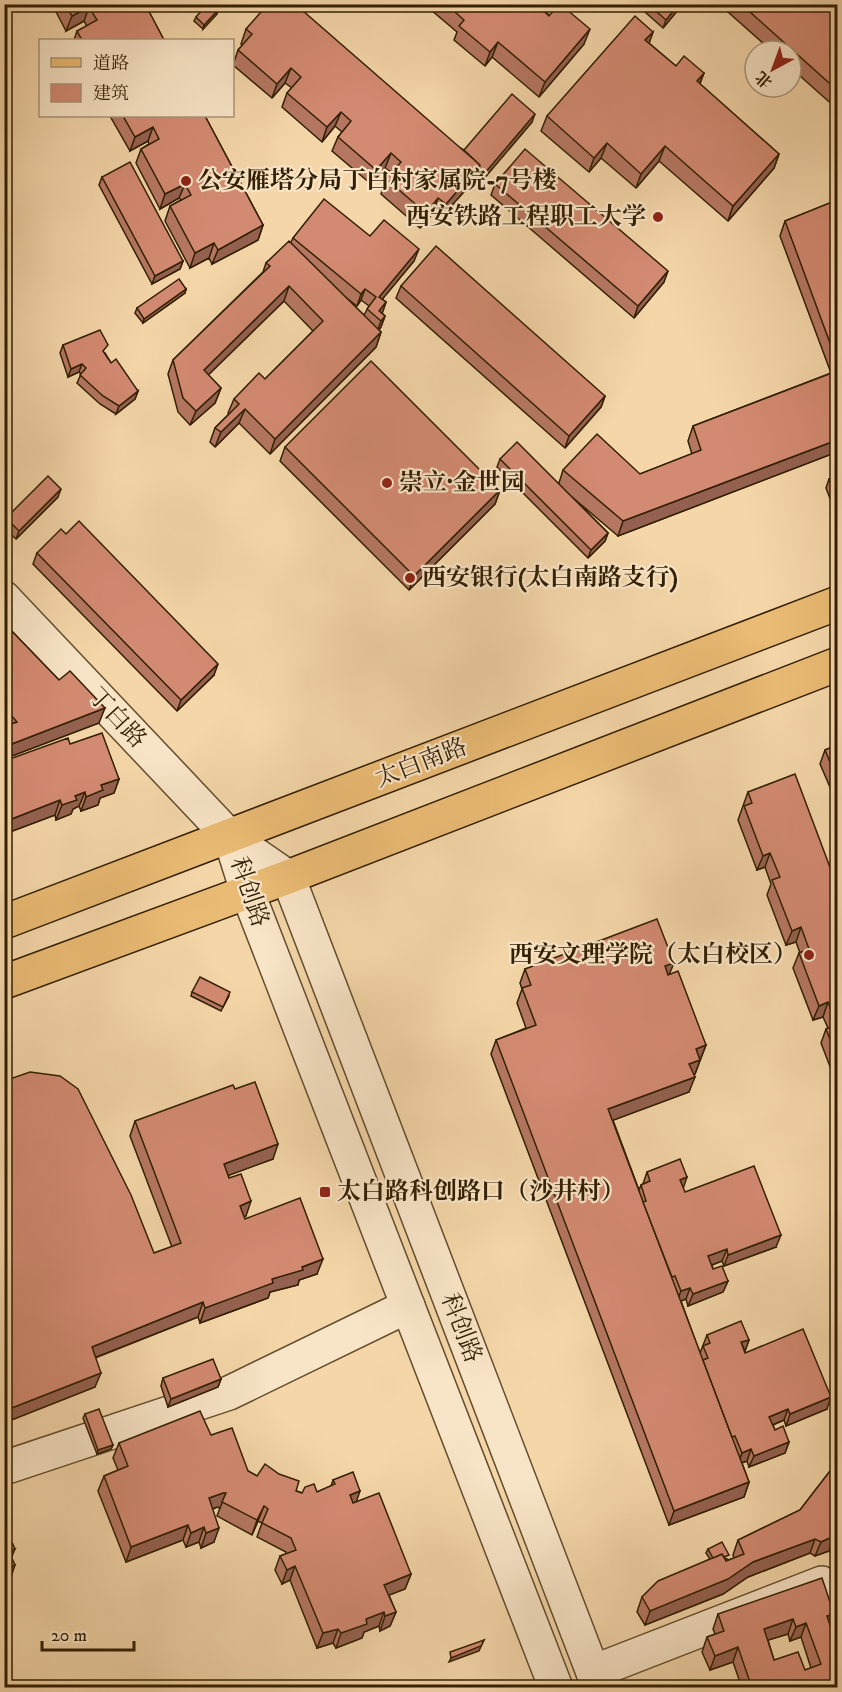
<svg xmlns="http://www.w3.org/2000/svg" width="842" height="1692" font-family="'IM FELL DW Pica','Noto Serif SC',serif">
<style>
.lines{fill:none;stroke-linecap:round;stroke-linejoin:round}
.minor-casing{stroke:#624d2c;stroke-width:36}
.major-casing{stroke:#321f02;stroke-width:36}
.minor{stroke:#f8e4c7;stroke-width:33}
.major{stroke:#eabb74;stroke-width:33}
.wall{fill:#b57762;stroke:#321f02;stroke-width:1.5;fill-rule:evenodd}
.shaded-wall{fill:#946150;stroke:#321f02;stroke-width:1.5}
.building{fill:#d38a72;stroke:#321f02;stroke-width:1.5;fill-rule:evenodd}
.poi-dot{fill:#8f2418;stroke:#f8e4c7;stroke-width:2}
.labels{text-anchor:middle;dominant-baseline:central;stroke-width:4.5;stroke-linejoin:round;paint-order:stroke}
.poi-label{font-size:24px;font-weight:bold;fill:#321f02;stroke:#f8e4c7;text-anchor:start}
.street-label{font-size:24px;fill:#321f02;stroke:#f8e4c7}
</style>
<rect width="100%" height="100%" fill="#f4d6a9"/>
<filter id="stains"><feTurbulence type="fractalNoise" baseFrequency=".00333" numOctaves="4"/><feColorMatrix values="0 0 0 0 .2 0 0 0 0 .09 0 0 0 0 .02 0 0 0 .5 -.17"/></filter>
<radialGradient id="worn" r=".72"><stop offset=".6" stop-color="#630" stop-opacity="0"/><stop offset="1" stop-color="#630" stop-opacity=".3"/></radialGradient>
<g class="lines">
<!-- minor casing -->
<g class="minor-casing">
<g id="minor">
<polyline points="4,598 230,837 288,877 599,1688"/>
<polyline points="230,837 247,891 556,1688"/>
<polyline points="4,1468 229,1393 408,1306"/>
<polyline points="593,1672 822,1583 838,1594"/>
</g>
</g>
<!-- major casing -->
<g class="major-casing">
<g id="major">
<polyline points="4,922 838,603"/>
<polyline points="4,982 288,877 838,664"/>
</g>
</g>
<!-- minor -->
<use href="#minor" class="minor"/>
<!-- major -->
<use href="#major" class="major"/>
</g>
<!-- wall -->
<g class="wall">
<polygon points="52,4 145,4 164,40 74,40 77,31 87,26 84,21 66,31"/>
<polygon points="424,4 536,4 584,44 539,97 492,57 485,66 454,40 457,32"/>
<polygon points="636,4 683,4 663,28"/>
<polygon points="719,4 837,4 837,107 835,107 791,68 791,51 772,51"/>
<polygon points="218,10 217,14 203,29 194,21 196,17"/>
<polygon points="246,29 464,150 532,122 481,182 476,178 440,219 433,213 420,228 381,194 386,179 392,173 385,168 371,184 332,151 338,137 342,132 335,126 322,142 282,107 287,93 292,88 285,83 272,98 233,65 238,50 243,45 241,44"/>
<polygon points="653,32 649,43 676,66 704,73 700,84 779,154 774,168 728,221 659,161 636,188 601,158 589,172 541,131 547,116"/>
<polygon points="110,116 205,116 263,225 258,240 212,264 209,258 190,268 165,221 170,206 181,200 179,198 160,209 136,163 141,149 149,144 148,141 130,151"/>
<polygon points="102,177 183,261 180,269 152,284 99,185"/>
<polygon points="495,184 664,282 634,318 491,195"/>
<polygon points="837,200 837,452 618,536 572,497 608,533 605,541 588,558 497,467 500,459 559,483 563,470 640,474 692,454 688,441 693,426 831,373 780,236 785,221"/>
<path d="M370,236L414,261L382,299L386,302L382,313L385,316L381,327L379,330L381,332L376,347L270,454L239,423L215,447L210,442L215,428L229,414L228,413L234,399L265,379L313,331L284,301L208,375L221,388L215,403L190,425L178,412L168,374L173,360L263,272L266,263L291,242L293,238ZM344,296L357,306L361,300L369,306L364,315Z"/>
<polygon points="401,286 605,396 601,407 565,448 396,298"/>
<polygon points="186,289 185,293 143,323 135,313 137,308"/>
<polygon points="63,345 105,353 111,363 138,391 135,399 116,414 100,404 77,383 81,374 79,372 68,377 60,353"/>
<polygon points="285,447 500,490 495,504 409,590 280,461"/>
<polygon points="837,476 837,517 826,488 829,479"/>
<polygon points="58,497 16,539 4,528 4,522 6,518"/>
<polygon points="37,553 214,675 177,711 33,564"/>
<polygon points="4,623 59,680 99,723 4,759"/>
<polygon points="70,744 119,779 114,793 100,798 98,805 81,811 79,806 73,809 71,814 56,820 55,815 7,833 4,839 4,761"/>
<polygon points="837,745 837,793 833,794 820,764 825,750"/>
<polygon points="748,792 837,886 837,1085 821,1043 826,1029 828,1028 823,1017 813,1020 793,968 799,953 800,953 796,942 786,945 767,895 771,884 765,867 757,870 738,820"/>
<polygon points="674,963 669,974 706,1045 695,1074 694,1075 689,1092 613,1120 639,1190 641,1185 643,1184 647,1172 683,1188 685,1192 776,1247 724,1266 722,1261 712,1265 713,1269 728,1281 723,1292 688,1306 686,1299 681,1301 700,1353 707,1335 749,1340 745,1351 745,1353 827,1409 786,1426 784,1420 773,1425 775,1430 789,1442 785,1453 749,1467 747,1461 742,1463 749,1482 744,1497 669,1525 491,1054 496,1040 526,1028 517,1003 522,989 520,983 525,969"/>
<polygon points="192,992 229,996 221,1011 191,996"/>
<polygon points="4,1081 154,1253 172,1247 130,1136 135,1121 235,1089 273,1159 228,1175 246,1216 244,1217 245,1219 317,1274 299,1280 298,1285 270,1292 268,1298 200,1323 198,1317 95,1358 95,1387 4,1423"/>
<polygon points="163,1378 221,1379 218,1387 168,1407 161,1386"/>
<polygon points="85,1414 113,1445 111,1449 97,1454 83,1418"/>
<polygon points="211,1435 248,1471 257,1476 302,1493 317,1492 331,1486 333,1480 356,1502 411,1574 405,1589 389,1595 396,1612 390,1626 380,1631 379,1626 364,1632 362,1638 336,1648 333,1643 317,1648 290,1580 282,1584 275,1570 280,1556 286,1554 286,1552 257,1537 262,1523 258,1521 252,1535 217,1516 220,1508 217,1507 213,1509 214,1542 201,1548 199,1542 186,1547 183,1540 126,1562 98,1491 104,1476 118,1470 113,1458 119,1443"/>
<polygon points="837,1462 837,1557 836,1558 829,1551 815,1556 810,1553 748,1577 723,1594 645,1625 637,1612 642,1597 710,1559 706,1553 708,1549 727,1559 725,1560 726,1561 734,1558 733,1555 738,1540 800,1510"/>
<path d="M718,1614H834L830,1625L837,1688H742L733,1662L710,1670L702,1652L707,1637L715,1634L713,1629ZM788,1634L790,1641L801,1637L811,1668L805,1670L774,1660L768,1640Z"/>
</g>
<!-- shaded-wall -->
<g class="shaded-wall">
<polygon points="679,4 683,4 663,28 666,20"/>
<polygon points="89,7 84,21 66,31 72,16"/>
<polygon points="218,10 217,14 203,29 204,25"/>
<polygon points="590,29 584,44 539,97 545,82"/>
<polygon points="653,32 648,46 645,40"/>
<polygon points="498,42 492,57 485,66 490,52"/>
<polygon points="291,68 285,83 272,98 277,84"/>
<polygon points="704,73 698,87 697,81"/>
<polygon points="341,112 335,126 322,142 327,127"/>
<polygon points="535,114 532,122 481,182 484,174"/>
<polygon points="153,127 148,141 130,151 135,137"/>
<polygon points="607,143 601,158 589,172 594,158"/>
<polygon points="665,146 659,161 636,188 641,174"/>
<polygon points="391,153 385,168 371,184 376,170"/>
<polygon points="779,154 774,168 728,221 733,206"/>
<polygon points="480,165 475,179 440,219 446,204"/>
<polygon points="185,184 179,198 160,209 165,194"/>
<polygon points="438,198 433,213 420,228 426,213"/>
<polygon points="263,225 258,240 212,264 218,250"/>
<polygon points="214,243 209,258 190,268 195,253"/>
<polygon points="419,249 414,261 375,308 379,297"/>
<polygon points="183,261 180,269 152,284 155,276"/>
<polygon points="668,271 664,282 634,318 638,306"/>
<polygon points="289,286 284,301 198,385 204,370"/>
<polygon points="186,289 185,293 143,323 144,319"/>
<polygon points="365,289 361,300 357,306 361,294"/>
<polygon points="386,302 382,314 379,311"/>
<polygon points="385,316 381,327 377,332 381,321"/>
<polygon points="381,332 376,347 270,454 275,439"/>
<polygon points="82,364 79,372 68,377 71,369"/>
<polygon points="221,388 215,403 190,425 196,411"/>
<polygon points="138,391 135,399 116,414 119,406"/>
<polygon points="605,396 601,407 565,448 569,436"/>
<polygon points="245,409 239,423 215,447 221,432"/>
<polygon points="837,440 837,452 618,536 623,521"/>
<polygon points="61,489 58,497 16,539 19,531"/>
<polygon points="500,490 495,504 409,590 414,576"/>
<polygon points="608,533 605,541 588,558 591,550"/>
<polygon points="218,664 214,675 177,711 181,700"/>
<polygon points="105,708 99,723 4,759 4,747"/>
<polygon points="119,779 114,793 100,798 98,805 81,811 86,797 101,785"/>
<polygon points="837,780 837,793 833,794"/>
<polygon points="85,792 79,806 73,809 71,814 56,820 62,805 75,796"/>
<polygon points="60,800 55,815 7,833 4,839 4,827 9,820"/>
<polygon points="770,853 765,867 757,870 763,856"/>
<polygon points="801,927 796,942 786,945 792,931"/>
<polygon points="674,963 668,977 665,966"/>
<polygon points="828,1002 823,1017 813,1020 819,1006"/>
<polygon points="706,1045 700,1060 696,1049"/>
<polygon points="700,1060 695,1074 684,1078 689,1064"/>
<polygon points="695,1077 689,1092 603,1124 608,1109"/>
<polygon points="278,1144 273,1159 219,1179 224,1164"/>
<polygon points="687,1177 683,1189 680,1180"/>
<polygon points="251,1201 246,1216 234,1220 240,1206"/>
<polygon points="781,1235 776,1247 724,1266 728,1255"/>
<polygon points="727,1249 722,1261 704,1268 708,1256"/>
<polygon points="323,1259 317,1274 299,1280 298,1285 270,1292 268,1298 200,1323 205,1308 272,1279"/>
<polygon points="728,1281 723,1292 688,1306 693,1294"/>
<polygon points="690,1288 686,1299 676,1303 681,1291"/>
<polygon points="203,1302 198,1317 86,1361 92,1347"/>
<polygon points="749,1340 745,1351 741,1342"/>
<polygon points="101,1373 95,1387 4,1423 4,1411"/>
<polygon points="221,1379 218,1387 168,1407 171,1399"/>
<polygon points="831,1397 827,1409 786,1426 790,1414"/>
<polygon points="788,1409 784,1420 765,1428 769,1417"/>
<polygon points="789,1442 785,1453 749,1467 754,1456"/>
<polygon points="113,1445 111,1449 97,1454 98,1450"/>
<polygon points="751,1449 747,1461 738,1464 742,1453"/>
<polygon points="749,1482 744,1497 669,1525 674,1511"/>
<polygon points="360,1491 355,1506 345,1510 350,1495"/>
<polygon points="223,1493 226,1493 220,1508 217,1507 203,1513 209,1498"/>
<polygon points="264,1506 258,1521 252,1535 257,1520"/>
<polygon points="188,1525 183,1540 126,1562 131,1547"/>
<polygon points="204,1527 199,1542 186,1547 191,1533"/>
<polygon points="219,1528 214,1542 201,1548 206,1533"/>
<polygon points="834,1536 829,1551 815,1556 821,1542"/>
<polygon points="815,1539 810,1553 748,1577 723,1594 645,1625 650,1611 753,1562"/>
<polygon points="15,1549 10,1561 9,1552"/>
<polygon points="15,1565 11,1577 4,1580 4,1570"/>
<polygon points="295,1566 290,1580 282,1584 287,1570"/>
<polygon points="411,1574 405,1589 379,1599 384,1585"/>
<polygon points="384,1612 379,1626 364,1632 362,1638 336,1648 341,1633 366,1619"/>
<polygon points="396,1612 390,1626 380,1631 385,1616"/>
<polygon points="834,1614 829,1628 827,1616"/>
<polygon points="793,1619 788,1634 759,1643 764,1629"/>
<polygon points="806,1623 801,1637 790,1641 796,1627"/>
<polygon points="338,1629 333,1643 317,1648 323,1633"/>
<polygon points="484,1640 479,1651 449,1662 451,1658"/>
<polygon points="738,1647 733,1662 710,1670 715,1656"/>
</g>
<!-- building -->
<g class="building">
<polygon points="65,4 145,4 164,40 82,40 77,31 97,20 89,7 72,16"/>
<polygon points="207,4 213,4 218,10 204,25 196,17"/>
<polygon points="268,4 295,4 480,165 446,204 438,198 426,213 386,179 401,162 391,153 376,170 338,137 351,121 341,112 327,127 287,93 301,77 291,68 277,84 238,50 252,34 246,29"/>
<polygon points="446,4 536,4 549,16 559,4 560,4 590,29 545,82 498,42 490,52 459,26 464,20"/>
<polygon points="648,4 679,4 666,20"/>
<polygon points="741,4 837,4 837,90"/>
<polygon points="635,16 653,32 645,40 676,66 684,56 704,73 697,81 779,154 733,206 665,146 641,174 607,143 594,158 547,116"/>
<polygon points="512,94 535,114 484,174 479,170 480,165 464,150"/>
<polygon points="123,116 205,116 263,225 218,250 214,243 195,253 170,206 191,195 185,184 165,194 141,149 159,139 153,127 135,137"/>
<polygon points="525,149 668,271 638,306 495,184"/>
<polygon points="130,162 183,261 155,276 102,177"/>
<polygon points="324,199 370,236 384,220 419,249 379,297 386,302 379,311 385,316 381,321 367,309 376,297 365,289 361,294 293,238"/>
<polygon points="837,200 837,362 785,221"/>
<polygon points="289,241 381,332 275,439 245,409 221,432 215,428 239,404 234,399 259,373 265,379 323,321 289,286 204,370 221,388 196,411 183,398 173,360 270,266 266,263"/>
<polygon points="436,246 605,396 569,436 401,286"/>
<polygon points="179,279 186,289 144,319 137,308"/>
<polygon points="100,330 108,345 103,351 111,363 116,359 138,391 119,406 103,396 80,375 86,368 82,364 71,369 63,345"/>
<polygon points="371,361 500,490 414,576 285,447"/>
<polygon points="837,371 837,440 623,521 563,470 597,434 640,474 701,450 693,426"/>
<polygon points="517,442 608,533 591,550 500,459"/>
<polygon points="48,476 61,489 19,531 6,518"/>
<polygon points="837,476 837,501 829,479"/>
<polygon points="79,521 218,664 181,700 37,553 61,529 66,534"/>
<polygon points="4,623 59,680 70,671 105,708 4,747 4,726 17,722 4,707"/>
<polygon points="102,733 119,779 101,785 103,790 86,797 85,792 75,796 77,800 62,805 60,800 9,820 10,825 4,827 4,761 68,738 70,744"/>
<polygon points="837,745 837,779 825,750"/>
<polygon points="795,774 837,886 837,1057 826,1029 837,1025 828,1002 819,1006 799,953 809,949 801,927 792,931 772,880 780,877 770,853 763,856 744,806 752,803 748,792"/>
<polygon points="657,919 674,963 665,966 668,975 678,971 706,1045 696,1049 700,1060 689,1064 695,1077 608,1109 749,1482 674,1511 496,1040 536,1025 522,988 531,985 525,969"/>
<polygon points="200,977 230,992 223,1007 192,992"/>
<polygon points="30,1072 60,1076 78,1089 131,1195 154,1253 181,1243 135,1121 233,1085 235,1089 255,1082 278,1144 224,1164 229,1178 241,1174 251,1201 240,1206 245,1219 300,1198 323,1259 302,1267 303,1270 272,1279 273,1283 205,1308 203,1302 92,1347 101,1373 4,1411 4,1081"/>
<polygon points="680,1159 687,1177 680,1180 685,1192 754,1166 781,1235 728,1255 727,1249 708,1256 713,1269 722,1266 728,1281 693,1294 690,1288 681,1291 675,1276 672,1277 643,1202 646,1201 641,1185 650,1181 647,1172"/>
<polygon points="741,1321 749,1340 741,1342 745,1353 803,1329 831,1397 790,1414 788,1409 769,1417 775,1430 783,1426 789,1442 754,1456 751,1449 742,1453 735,1436 732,1437 703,1360 708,1358 703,1346 710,1343 707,1335"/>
<polygon points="213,1359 221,1379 171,1399 163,1378"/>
<polygon points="99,1409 113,1445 98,1450 85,1414"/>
<polygon points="200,1411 211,1435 232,1428 248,1471 257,1476 265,1464 279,1474 299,1481 296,1491 302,1493 305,1487 314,1484 317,1492 335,1484 333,1480 353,1472 360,1491 350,1495 353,1503 379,1493 411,1574 384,1585 396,1612 385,1616 384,1612 366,1619 367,1624 341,1633 338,1629 323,1633 295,1566 287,1570 280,1556 296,1550 291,1538 262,1523 268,1509 264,1506 257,1520 222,1502 226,1493 223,1493 209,1498 219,1528 206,1533 204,1527 191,1533 188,1525 131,1547 104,1476 128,1466 119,1443"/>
<polygon points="837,1462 837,1540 834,1536 821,1542 815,1539 753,1562 728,1579 650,1611 642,1597 658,1581 722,1554 726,1561 744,1554 738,1540 800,1510"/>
<polygon points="4,1525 15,1549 9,1552 15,1565 4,1570"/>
<polygon points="722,1542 729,1555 724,1557 722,1554 713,1558 708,1549"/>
<path d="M822,1578L834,1614L827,1616L837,1646V1688H752L738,1647L715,1656L707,1637L724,1631L718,1614ZM793,1619L796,1627L806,1623L821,1664L805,1670L798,1652L774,1660L764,1629Z"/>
<polygon points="484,1640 481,1646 451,1658 450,1652"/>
<polygon points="491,1682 493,1688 475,1688"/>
</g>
<!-- markers -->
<g class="poi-dot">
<circle cx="186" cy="181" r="6"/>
<circle cx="658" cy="217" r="6"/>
<circle cx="387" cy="483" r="6"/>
<circle cx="410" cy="578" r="6"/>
<circle cx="809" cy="955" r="6"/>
<rect x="319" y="1186" width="12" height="12" rx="3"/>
</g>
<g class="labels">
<!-- poi labels -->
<g class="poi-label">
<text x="198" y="181">公安雁塔分局丁白村家属院-7号楼</text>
<text x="646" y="217" text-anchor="end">西安铁路工程职工大学</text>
<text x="399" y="483">崇立·金世园</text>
<text x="422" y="578">西安银行(太白南路支行)</text>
<text x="797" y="955" text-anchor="end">西安文理学院（太白校区）</text>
<text x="337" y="1192">太白路科创路口（沙井村）</text>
</g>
<!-- street labels -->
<g class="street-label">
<text transform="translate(117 718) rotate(47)">丁白路</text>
<text transform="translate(421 763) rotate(-21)">太白南路</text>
<text transform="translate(249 892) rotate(71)">科创路</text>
<text transform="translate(461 1328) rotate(69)">科创路</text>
</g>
</g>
<!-- margin -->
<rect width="842" height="1692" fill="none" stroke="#f4d6a9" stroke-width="24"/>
<rect x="6" y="6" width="830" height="1680" fill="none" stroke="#321f02" stroke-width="3"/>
<rect x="12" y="12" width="818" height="1668" fill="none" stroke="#321f02" stroke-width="1.5"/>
<!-- legend -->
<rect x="39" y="39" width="195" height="78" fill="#f8e4c7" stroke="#a99578" stroke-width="1.5"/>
<rect x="51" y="58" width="30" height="9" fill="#eabb74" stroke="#a99578" stroke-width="1.5"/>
<text x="93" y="69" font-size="18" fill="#321f02">道路</text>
<rect x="51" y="84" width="30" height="18" fill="#d38a72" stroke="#a99578" stroke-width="1.5"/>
<text x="93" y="99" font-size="18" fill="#321f02">建筑</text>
<!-- north arrow -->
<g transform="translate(773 69) rotate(221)"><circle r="28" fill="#f8e4c7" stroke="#a99578" stroke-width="1.5"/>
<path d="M0-4.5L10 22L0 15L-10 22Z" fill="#8f2418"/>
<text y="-9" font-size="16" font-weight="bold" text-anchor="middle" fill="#321f02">北</text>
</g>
<!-- scale -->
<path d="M42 1641v9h92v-9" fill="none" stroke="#321f02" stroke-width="3"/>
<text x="51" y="1641" font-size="18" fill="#321f02" stroke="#f8e4c7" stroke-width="4.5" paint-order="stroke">20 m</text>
<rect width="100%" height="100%" filter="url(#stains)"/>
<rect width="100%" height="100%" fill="url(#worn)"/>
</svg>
